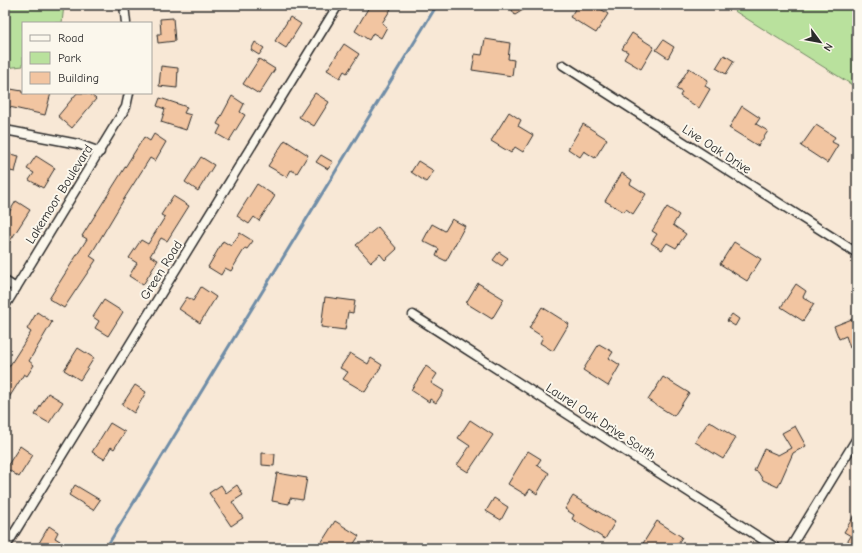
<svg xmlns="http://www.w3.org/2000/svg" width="862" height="553" font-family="'Comic Neue',sans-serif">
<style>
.green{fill:#b9e19d;stroke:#728664}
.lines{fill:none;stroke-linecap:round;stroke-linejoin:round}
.stream{stroke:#6f8da7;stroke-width:3}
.building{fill:#f2c5a1;stroke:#2b2b2b}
.minor-casing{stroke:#2b2b2b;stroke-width:11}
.minor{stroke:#fbf7ec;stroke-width:8}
.labels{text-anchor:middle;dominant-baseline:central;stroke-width:4;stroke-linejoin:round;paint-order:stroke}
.street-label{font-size:13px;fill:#2b2b2b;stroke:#fbf7ec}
</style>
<rect width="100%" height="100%" fill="#f8e8d6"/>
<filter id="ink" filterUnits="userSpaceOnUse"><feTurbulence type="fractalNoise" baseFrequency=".025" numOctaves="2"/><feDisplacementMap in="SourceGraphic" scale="8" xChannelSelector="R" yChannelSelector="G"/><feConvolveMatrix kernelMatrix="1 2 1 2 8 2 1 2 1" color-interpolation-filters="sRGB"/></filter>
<g filter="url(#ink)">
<!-- green -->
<g class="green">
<polygon points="5,5 64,5 62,23 23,23 23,66 5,68"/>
<polygon points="725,5 857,5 857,88"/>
</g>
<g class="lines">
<!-- stream -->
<polyline class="stream" points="106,548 437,5"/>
</g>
<!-- building -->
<g class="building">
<polygon points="370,5 384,5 391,9 382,23 387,27 381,38 373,33 369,40 355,31"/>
<polygon points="509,5 531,5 515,15"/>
<polygon points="578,5 595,5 608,14 596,33 570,17"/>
<polygon points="290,17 301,24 286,48 275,41"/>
<polygon points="173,18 175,41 158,43 157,34 161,34 160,19"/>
<polygon points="632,33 654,47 641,69 624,59 628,52 622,49"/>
<polygon points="485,39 510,43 508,59 514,60 512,76 472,70 475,54 482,55"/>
<polygon points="663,40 674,47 668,58 656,50"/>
<polygon points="255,42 264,48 259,55 251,50"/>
<polygon points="344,44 359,54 347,73 344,71 340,78 327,70"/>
<polygon points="724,55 734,61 726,74 716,68"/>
<polygon points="259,59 275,69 259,94 243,84"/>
<polygon points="161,66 178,68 177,88 159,86"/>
<polygon points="689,68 708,80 705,86 710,89 699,108 680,96 682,92 676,89"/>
<polygon points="5,88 22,91 22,93 51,93 45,115 5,106"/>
<polygon points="77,93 89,93 96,99 72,128 58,116"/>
<polygon points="315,93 329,102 314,126 299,117"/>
<polygon points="232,96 244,104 240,112 245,115 229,141 217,134 221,126 217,124"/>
<polygon points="160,98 187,107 184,113 191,115 186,130 161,122 165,109 157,106"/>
<polygon points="742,106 760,118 756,124 768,131 758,146 729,128"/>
<polygon points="509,112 521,120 518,126 533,135 523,152 515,147 511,153 491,141"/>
<polygon points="583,124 607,139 595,158 584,151 580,157 568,149"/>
<polygon points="816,125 835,137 832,142 838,145 827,163 801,146"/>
<polygon points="154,134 166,142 155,161 150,158 124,199 90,256 96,260 64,308 49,299 87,239 82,236 144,137 150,141"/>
<polygon points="285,140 308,155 297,173 291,170 287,177 268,166"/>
<polygon points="5,153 19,156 15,172 5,170"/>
<polygon points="321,155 333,162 328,169 316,162"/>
<polygon points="36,156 55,168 43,188 29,180 34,173 27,169"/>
<polygon points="201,157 214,165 198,191 185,182"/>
<polygon points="418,161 434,171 426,182 411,172"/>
<polygon points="622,173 632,180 630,184 646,194 633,214 626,209 624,212 605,201"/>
<polygon points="257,184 275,196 259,221 254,217 249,224 237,216"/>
<polygon points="173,196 189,206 167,241 161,238 150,256 158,260 143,285 129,276 137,263 129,258 141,240 148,244 165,217 161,215"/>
<polygon points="16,201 30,210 5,249 5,219"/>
<polygon points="667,207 679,215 673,225 686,234 676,248 667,243 662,250 651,243 657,234 652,231"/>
<polygon points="452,219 465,226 446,261 436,256 439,249 423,241 432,224 445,231"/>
<polygon points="378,227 397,249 385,260 380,254 371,262 356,245"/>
<polygon points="240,233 253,241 247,249 245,248 231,271 225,268 221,275 208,267 223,241 231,246"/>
<polygon points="734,242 761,259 747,281 720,264"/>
<polygon points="499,252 508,258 502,266 493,260"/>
<polygon points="478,283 504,299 492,319 466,303"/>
<polygon points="796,284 806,291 803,297 814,304 803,321 781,307"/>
<polygon points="201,287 216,297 200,323 179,309 187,297 193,301"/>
<polygon points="325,297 355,301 353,313 348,312 345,330 321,327"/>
<polygon points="104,300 123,312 108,336 95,328 99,321 93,317"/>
<polygon points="542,307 569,324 553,351 540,343 543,337 529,328"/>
<polygon points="37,312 52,322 29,361 34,365 27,376 24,374 5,404 5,373 31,332 27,329"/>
<polygon points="732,314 739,319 735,326 727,321"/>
<polygon points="857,317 857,346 850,348 846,336 839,339 834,326"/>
<polygon points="599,344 613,352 609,358 620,365 608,386 583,370"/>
<polygon points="78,348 94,358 80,380 64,370"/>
<polygon points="350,353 368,364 371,358 382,365 365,392 343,379 348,372 340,368"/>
<polygon points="426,366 437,374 431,383 444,391 436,403 430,399 429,402 411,390"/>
<polygon points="663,377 689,393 674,416 648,400"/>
<polygon points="135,385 146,392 134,413 122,405"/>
<polygon points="48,393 63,402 49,423 35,415"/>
<polygon points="470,420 493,435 468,472 457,465 470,446 458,438"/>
<polygon points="709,421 736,438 723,459 695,442"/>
<polygon points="110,423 125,432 114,449 111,447 104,459 92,452"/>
<polygon points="795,426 806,446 793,453 778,487 763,480 758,472 754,471 764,449 778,455 791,448 782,433"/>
<polygon points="20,446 33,455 19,477 6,468"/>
<polygon points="528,451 541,459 537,465 549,473 537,494 530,489 526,495 508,484"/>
<polygon points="262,453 275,454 274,466 262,465"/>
<polygon points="277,473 307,478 303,500 290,498 289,504 272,501"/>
<polygon points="75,485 100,500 93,510 69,495"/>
<polygon points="221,485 226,493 237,485 243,495 232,502 243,518 231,526 209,493"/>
<polygon points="573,496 615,522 605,539 572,519 574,515 565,509"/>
<polygon points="494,498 508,507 501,520 486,511"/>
<polygon points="857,511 857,548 853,548 846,544 851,536 844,532"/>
<polygon points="335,521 359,536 351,548 318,548"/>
<polygon points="657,521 682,537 675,548 648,548 642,545"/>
<polygon points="49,526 58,532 55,538 60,541 56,548 47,548 39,543"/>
</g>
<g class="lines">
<!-- minor casing -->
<g class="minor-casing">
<g id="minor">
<polyline points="124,5 126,23"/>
<polyline points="563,65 857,253"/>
<polyline points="5,130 78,144 100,152"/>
<polyline points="5,281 16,288"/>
<polyline points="5,306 126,107 129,93"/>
<polyline points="413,315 776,548"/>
<polyline points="5,548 338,5"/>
<polyline points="790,548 857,438"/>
</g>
</g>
<!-- minor -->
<use href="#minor" class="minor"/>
</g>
</g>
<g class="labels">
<!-- street labels -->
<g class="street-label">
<text transform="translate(717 149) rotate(33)">Live Oak Drive</text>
<text transform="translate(59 194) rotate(-58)">Lakemoor Boulevard</text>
<text transform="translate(161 270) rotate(-58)">Green Road</text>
<text transform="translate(601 421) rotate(33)">Laurel Oak Drive South</text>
</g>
</g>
<!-- margin -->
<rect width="862" height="553" fill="none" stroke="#fbf7ec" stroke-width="20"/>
<rect x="10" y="10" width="842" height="533" fill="none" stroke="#2b2b2b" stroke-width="1.5" filter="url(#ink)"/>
<!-- legend -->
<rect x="22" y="22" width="130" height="72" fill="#fbf7ec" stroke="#a8a59f"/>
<rect x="30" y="35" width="20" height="6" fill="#fbf7ec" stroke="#a8a59f"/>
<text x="58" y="42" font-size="12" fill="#2b2b2b">Road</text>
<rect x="30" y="52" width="20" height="12" fill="#b9e19d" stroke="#a8a59f"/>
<text x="58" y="62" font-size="12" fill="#2b2b2b">Park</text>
<rect x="30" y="72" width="20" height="12" fill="#f2c5a1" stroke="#a8a59f"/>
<text x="58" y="82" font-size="12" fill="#2b2b2b">Building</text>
<!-- north arrow -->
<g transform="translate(820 42) rotate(122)" stroke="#fbf7ec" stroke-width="3" paint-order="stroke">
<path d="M0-3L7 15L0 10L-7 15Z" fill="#2b2b2b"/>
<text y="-6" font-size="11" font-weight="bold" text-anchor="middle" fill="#2b2b2b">N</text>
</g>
</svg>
